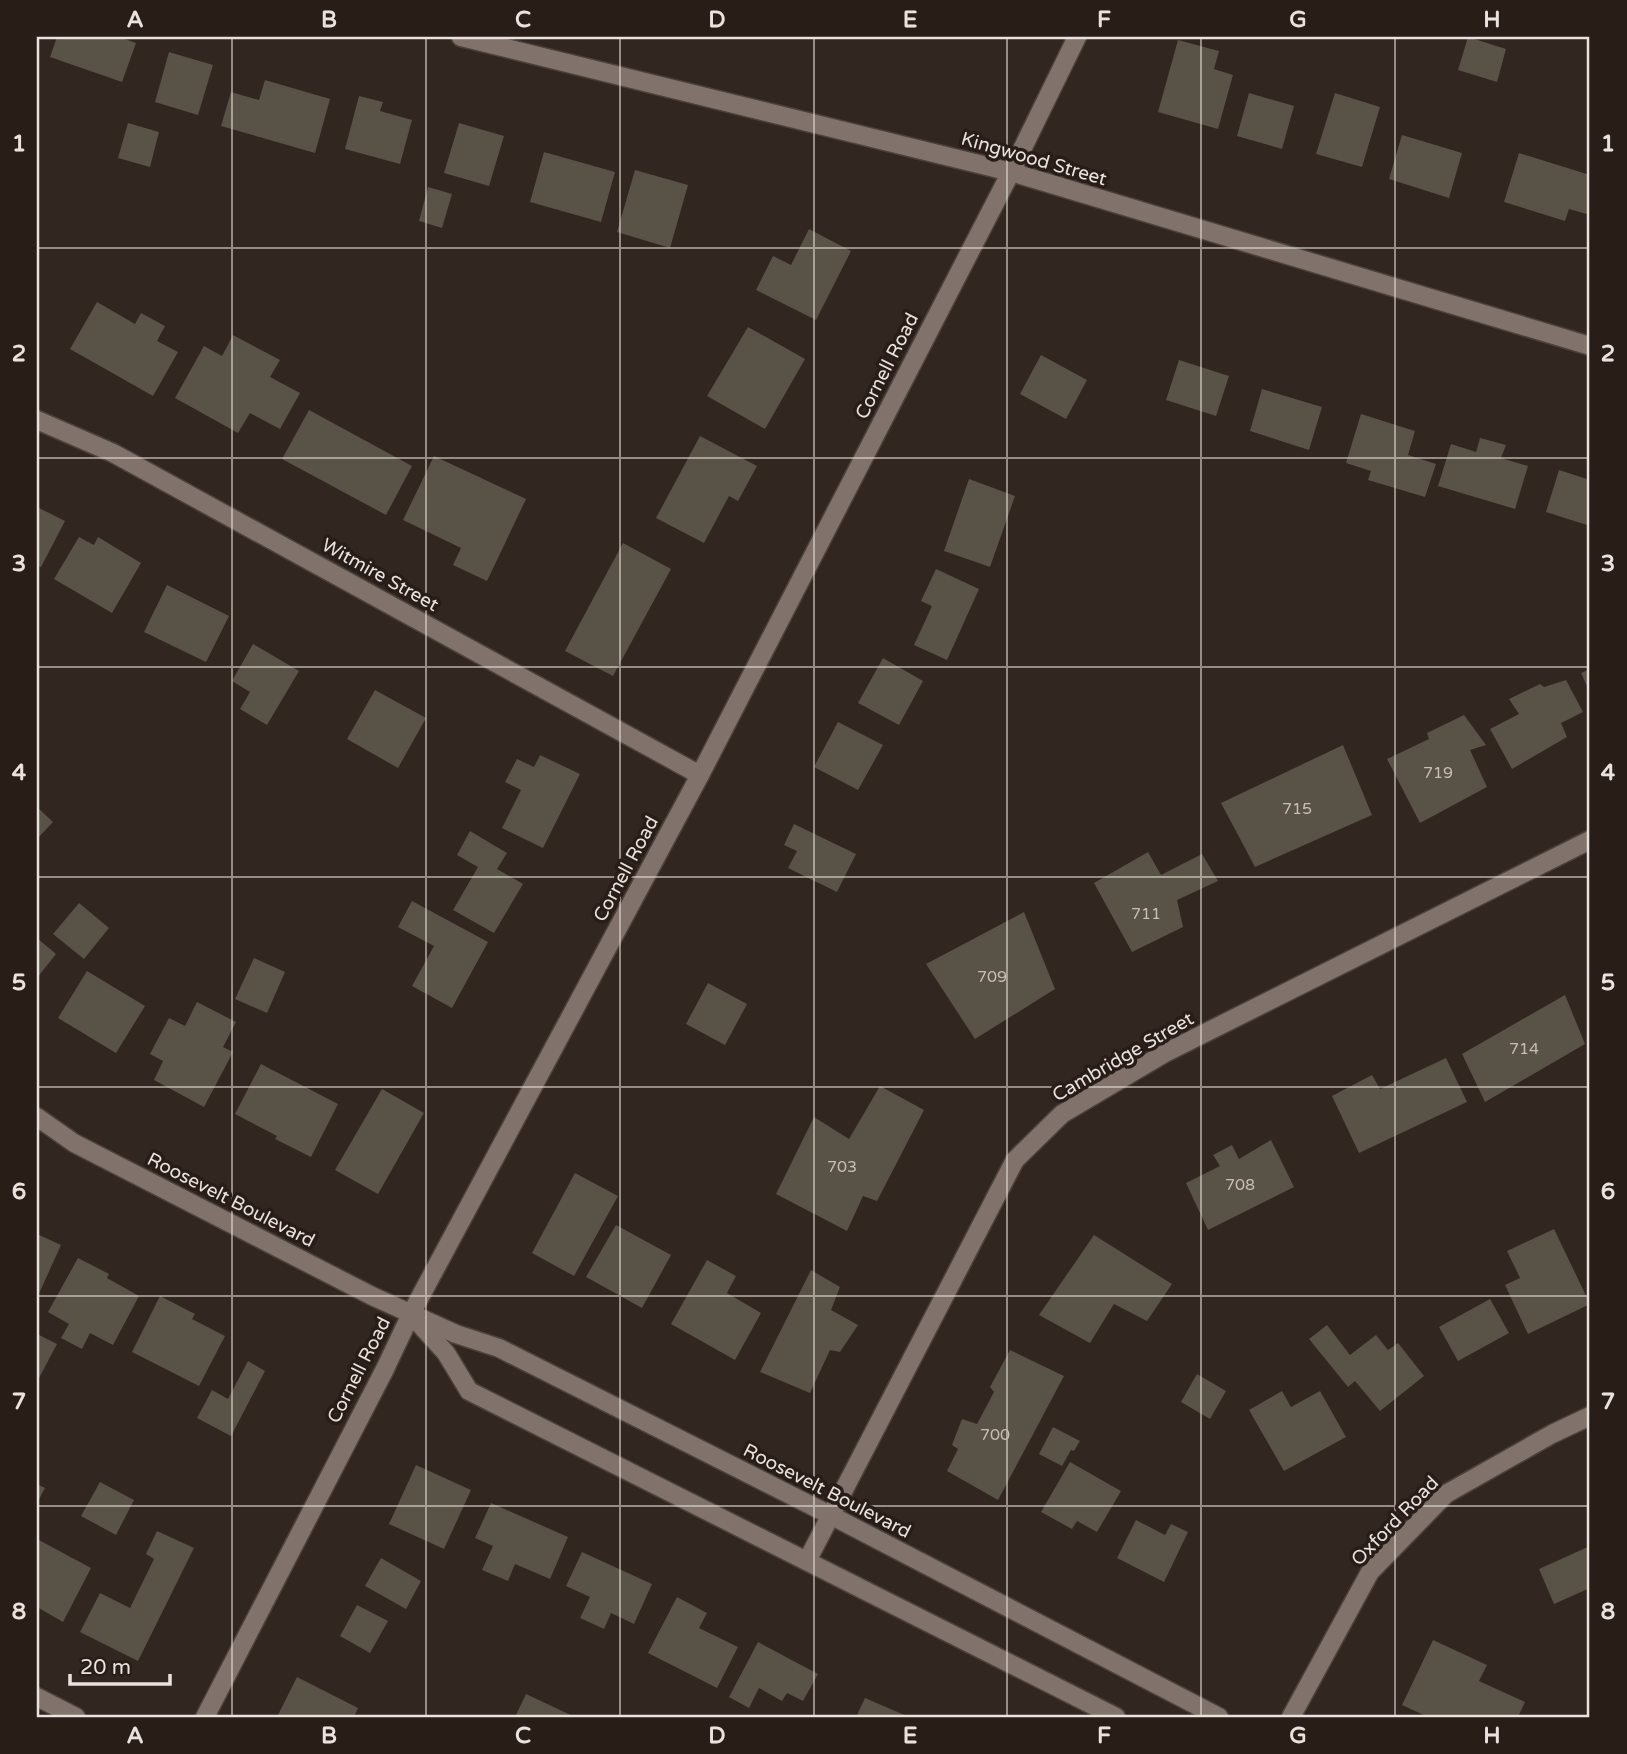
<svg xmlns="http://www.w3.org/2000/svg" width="1627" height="1754" font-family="'Varela Round',sans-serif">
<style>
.building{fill:#595246}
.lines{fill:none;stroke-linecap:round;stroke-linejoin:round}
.minor-casing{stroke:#4c423c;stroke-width:21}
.tertiary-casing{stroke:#4c423c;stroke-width:21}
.minor{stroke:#81736b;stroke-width:18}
.tertiary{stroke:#81736b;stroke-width:18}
.grid{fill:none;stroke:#eae2dd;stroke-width:2;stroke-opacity:0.55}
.labels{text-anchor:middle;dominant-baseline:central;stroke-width:7;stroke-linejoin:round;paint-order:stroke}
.number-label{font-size:16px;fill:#c6beb7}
.street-label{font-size:19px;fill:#eae2dd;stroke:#281d17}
.neatline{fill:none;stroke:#eae2dd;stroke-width:2.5}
.grid-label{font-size:23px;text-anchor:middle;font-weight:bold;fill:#eae2dd}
</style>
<rect width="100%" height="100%" fill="#322620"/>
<!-- building -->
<g class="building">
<polygon points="57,37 119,37 136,43 122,82 50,57"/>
<polygon points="1468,37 1506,49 1497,82 1458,70"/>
<polygon points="1178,40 1219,51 1214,69 1233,75 1218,129 1158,112"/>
<polygon points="169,52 213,65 198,115 155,102"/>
<polygon points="265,80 330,99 315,153 221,126 231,92 259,100"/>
<polygon points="1249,93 1294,106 1282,149 1237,136"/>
<polygon points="1335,93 1380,107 1362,167 1316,154"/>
<polygon points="359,96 383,102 380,111 412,120 400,164 345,149"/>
<polygon points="128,123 159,132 150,167 118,158"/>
<polygon points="459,123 504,136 489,186 444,173"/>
<polygon points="1402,135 1462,153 1449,198 1389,179"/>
<polygon points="544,152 615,172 601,222 530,202"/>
<polygon points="1519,153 1590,175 1590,215 1569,209 1565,221 1504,202"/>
<polygon points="635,170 688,185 670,248 617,232"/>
<polygon points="428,187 452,194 442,228 419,221"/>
<polygon points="809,229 851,251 816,320 756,290 773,256 791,265"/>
<polygon points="97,302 135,324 141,313 165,326 157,341 178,352 153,396 70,349"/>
<polygon points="748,327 805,359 765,429 707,396"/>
<polygon points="233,335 280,360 270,377 300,393 280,429 250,413 238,433 175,398 204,346 222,356"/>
<polygon points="1041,355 1087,380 1066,419 1020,394"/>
<polygon points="1179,360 1229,376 1216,416 1166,400"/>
<polygon points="1262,389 1322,407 1309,450 1250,431"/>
<polygon points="309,410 412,466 386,515 282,459"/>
<polygon points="1361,414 1415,431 1408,455 1436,464 1425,497 1368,480 1371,471 1346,463"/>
<polygon points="700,436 757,466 738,501 729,496 704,543 656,518"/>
<polygon points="1480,438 1506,445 1501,458 1528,466 1515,509 1438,486 1451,444 1476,452"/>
<polygon points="434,456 526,499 487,581 453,565 461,548 403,520"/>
<polygon points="1559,470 1590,480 1590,526 1546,512"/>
<polygon points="969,479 1015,496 990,567 944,551"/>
<polygon points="37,507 65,521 41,567 37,565"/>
<polygon points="79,537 94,545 98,537 141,563 112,613 54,579"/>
<polygon points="623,543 671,569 613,676 565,651"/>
<polygon points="936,569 979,589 947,660 914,645 932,606 921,601"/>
<polygon points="167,585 229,616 206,662 144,632"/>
<polygon points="253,644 299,671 267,725 240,709 250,692 232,681"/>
<polygon points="883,658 923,681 899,725 858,703"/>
<polygon points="1590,669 1590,693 1581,673"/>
<polygon points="1566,680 1583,712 1561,723 1567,737 1512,769 1490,729 1519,714 1509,699 1540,684 1544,687"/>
<polygon points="375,690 426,718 398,768 347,739"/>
<polygon points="1464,715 1486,745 1470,750 1487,787 1420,823 1387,759 1429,739 1427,733"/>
<polygon points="838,722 883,745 858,790 814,767"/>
<polygon points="1343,745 1372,815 1255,867 1221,803"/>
<polygon points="540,755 580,774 543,848 502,828 521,790 505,782 517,759 534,767"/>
<polygon points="37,807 53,822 37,839"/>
<polygon points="794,824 856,854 837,892 788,868 797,851 784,845"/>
<polygon points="470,831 507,853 497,869 523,884 494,933 453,910 478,867 457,855"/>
<polygon points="1148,852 1161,875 1202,854 1218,881 1177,900 1183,927 1132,952 1094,883"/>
<polygon points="412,901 488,942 452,1008 412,986 434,946 398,927"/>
<polygon points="79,903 109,928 84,959 53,934"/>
<polygon points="1024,912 1055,989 975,1039 926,964"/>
<polygon points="37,938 56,954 37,978"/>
<polygon points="254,958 285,972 267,1013 235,999"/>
<polygon points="87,971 145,1006 116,1053 58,1018"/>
<polygon points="708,983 747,1004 725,1045 686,1024"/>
<polygon points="1565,995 1585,1044 1485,1102 1462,1054"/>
<polygon points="197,1002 236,1022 223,1047 233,1052 204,1107 154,1080 163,1061 150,1054 169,1018 185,1026"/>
<polygon points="1446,1058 1467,1102 1359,1153 1332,1096 1372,1075 1380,1089"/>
<polygon points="261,1064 338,1104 311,1157 275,1139 277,1136 235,1114"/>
<polygon points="880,1086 924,1110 877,1201 863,1196 847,1231 776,1194 814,1117 849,1139"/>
<polygon points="382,1089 424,1113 378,1194 335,1170"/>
<polygon points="1271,1140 1294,1187 1208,1230 1186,1183 1220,1166 1213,1155 1232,1145 1239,1159"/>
<polygon points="575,1173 618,1196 574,1276 532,1253"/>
<polygon points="616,1225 671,1255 642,1308 586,1277"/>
<polygon points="1554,1229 1590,1304 1528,1334 1505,1285 1520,1278 1507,1251"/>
<polygon points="37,1234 61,1245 37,1298"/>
<polygon points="1094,1235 1172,1284 1147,1321 1114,1304 1090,1343 1039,1315"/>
<polygon points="78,1258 109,1274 107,1278 139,1296 113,1345 90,1333 82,1349 61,1338 69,1324 48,1312"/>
<polygon points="707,1260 736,1276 727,1293 761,1313 735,1360 671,1324"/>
<polygon points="811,1270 840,1287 831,1310 858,1325 840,1352 830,1350 810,1393 760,1372"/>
<polygon points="160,1296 195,1314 192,1319 225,1336 199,1386 132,1352"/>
<polygon points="1490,1299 1509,1333 1458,1361 1439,1327"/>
<polygon points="1327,1325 1350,1355 1376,1335 1388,1350 1398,1343 1424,1376 1380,1411 1355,1381 1348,1387 1309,1339"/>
<polygon points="37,1334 57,1344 39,1378 37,1376"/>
<polygon points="1010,1350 1064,1376 998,1500 947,1471 958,1449 952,1445 962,1419 977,1424 994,1392 990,1387"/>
<polygon points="248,1361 265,1371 231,1436 197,1418 212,1390 228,1399"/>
<polygon points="1197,1374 1226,1391 1210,1419 1181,1402"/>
<polygon points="1282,1391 1291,1407 1320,1391 1346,1437 1284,1471 1249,1410"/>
<polygon points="1053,1427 1080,1441 1074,1451 1071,1450 1062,1466 1039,1454"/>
<polygon points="1070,1462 1121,1491 1097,1532 1077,1521 1072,1529 1041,1512"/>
<polygon points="416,1465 471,1490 444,1549 389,1524"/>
<polygon points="100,1482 134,1500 116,1535 81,1516"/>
<polygon points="37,1484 45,1488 37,1503"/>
<polygon points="491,1503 568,1537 550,1579 515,1564 508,1581 482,1570 493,1546 475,1538"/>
<polygon points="1136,1520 1165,1535 1171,1524 1188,1532 1164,1582 1117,1558"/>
<polygon points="157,1531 194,1548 138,1661 80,1632 100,1593 130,1608 154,1559 146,1554"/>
<polygon points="37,1539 91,1568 63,1622 37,1607"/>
<polygon points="1590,1546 1590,1588 1554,1604 1539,1569"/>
<polygon points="582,1552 652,1584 634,1624 611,1613 604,1629 580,1618 590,1597 566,1586"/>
<polygon points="381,1558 421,1581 406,1609 365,1586"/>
<polygon points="677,1597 707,1613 699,1628 738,1647 717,1688 648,1653"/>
<polygon points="357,1605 388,1621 370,1653 340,1636"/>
<polygon points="1433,1640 1487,1665 1479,1681 1525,1702 1518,1717 1428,1717 1402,1705"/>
<polygon points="758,1642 818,1674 803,1701 787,1693 782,1701 759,1688 749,1708 729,1697"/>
<polygon points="297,1677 358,1708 354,1717 277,1717"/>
<polygon points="526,1694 575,1717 515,1717"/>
<polygon points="865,1698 909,1717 856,1717"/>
</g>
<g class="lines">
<!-- minor casing -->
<g class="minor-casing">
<g id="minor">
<polyline points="461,37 1011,172 1590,346"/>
<polyline points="37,420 113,453 700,775"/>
<polyline points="37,1117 74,1143 372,1296 456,1334 499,1348 832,1516 1219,1717"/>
<polyline points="415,1319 446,1353 469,1391 1116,1717"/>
<polyline points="807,1561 1015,1160 1062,1114 1165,1053 1590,840"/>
<polyline points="37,1697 76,1717"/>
<polyline points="1291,1717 1370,1572 1446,1494 1552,1434 1590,1416"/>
</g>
</g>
<!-- tertiary casing -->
<g class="tertiary-casing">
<polyline id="tertiary" points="205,1717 385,1369 411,1314 700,775 1011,172 1077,37"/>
</g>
<!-- minor -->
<use href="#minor" class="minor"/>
<!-- tertiary -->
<use href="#tertiary" class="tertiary"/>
</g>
<!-- grid -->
<path class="grid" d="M232,37V1717M426,37V1717M620,37V1717M814,37V1717M1007,37V1717M1201,37V1717M1395,37V1717M37,248H1590M37,458H1590M37,667H1590M37,877H1590M37,1087H1590M37,1296H1590M37,1506H1590"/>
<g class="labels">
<!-- number labels -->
<g class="number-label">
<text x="1438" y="773">719</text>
<text x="1297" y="809">715</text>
<text x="1146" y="914">711</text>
<text x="992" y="977">709</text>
<text x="1524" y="1049">714</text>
<text x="842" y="1167">703</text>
<text x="1240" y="1185">708</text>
<text x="995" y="1435">700</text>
</g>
<!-- street labels -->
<g class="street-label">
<text transform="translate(1034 159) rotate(16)">Kingwood Street</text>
<text transform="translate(887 366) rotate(-63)">Cornell Road</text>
<text transform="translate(380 575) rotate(29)">Witmire Street</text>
<text transform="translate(626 869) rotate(-62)">Cornell Road</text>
<text transform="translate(1123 1057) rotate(-30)">Cambridge Street</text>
<text transform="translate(231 1200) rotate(27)">Roosevelt Boulevard</text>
<text transform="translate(359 1370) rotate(-63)">Cornell Road</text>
<text transform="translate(827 1491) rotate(27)">Roosevelt Boulevard</text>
<text transform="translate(1395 1521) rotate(-46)">Oxford Road</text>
</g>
</g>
<!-- border -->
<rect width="1627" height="1754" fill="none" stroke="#281d17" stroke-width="77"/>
<!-- scale -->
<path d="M70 1674v10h100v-10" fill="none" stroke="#eae2dd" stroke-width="3.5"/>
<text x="80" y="1674" font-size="21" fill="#eae2dd" stroke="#281d17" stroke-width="5" paint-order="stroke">20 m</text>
<rect x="38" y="38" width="1550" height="1678" class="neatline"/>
<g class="grid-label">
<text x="135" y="27">A</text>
<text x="329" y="27">B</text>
<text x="523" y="27">C</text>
<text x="717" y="27">D</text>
<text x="910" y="27">E</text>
<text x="1104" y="27">F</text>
<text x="1298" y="27">G</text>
<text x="1492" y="27">H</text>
<text x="19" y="151">1</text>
<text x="1608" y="151">1</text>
<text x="19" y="361">2</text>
<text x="1608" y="361">2</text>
<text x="19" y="571">3</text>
<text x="1608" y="571">3</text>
<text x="19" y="780">4</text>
<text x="1608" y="780">4</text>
<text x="19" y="990">5</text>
<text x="1608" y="990">5</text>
<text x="19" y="1199">6</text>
<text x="1608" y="1199">6</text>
<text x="19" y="1409">7</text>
<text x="1608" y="1409">7</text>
<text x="19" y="1619">8</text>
<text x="1608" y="1619">8</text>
<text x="135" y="1743">A</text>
<text x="329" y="1743">B</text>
<text x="523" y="1743">C</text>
<text x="717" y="1743">D</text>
<text x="910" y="1743">E</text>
<text x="1104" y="1743">F</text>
<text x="1298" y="1743">G</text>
<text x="1492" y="1743">H</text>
</g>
</svg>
